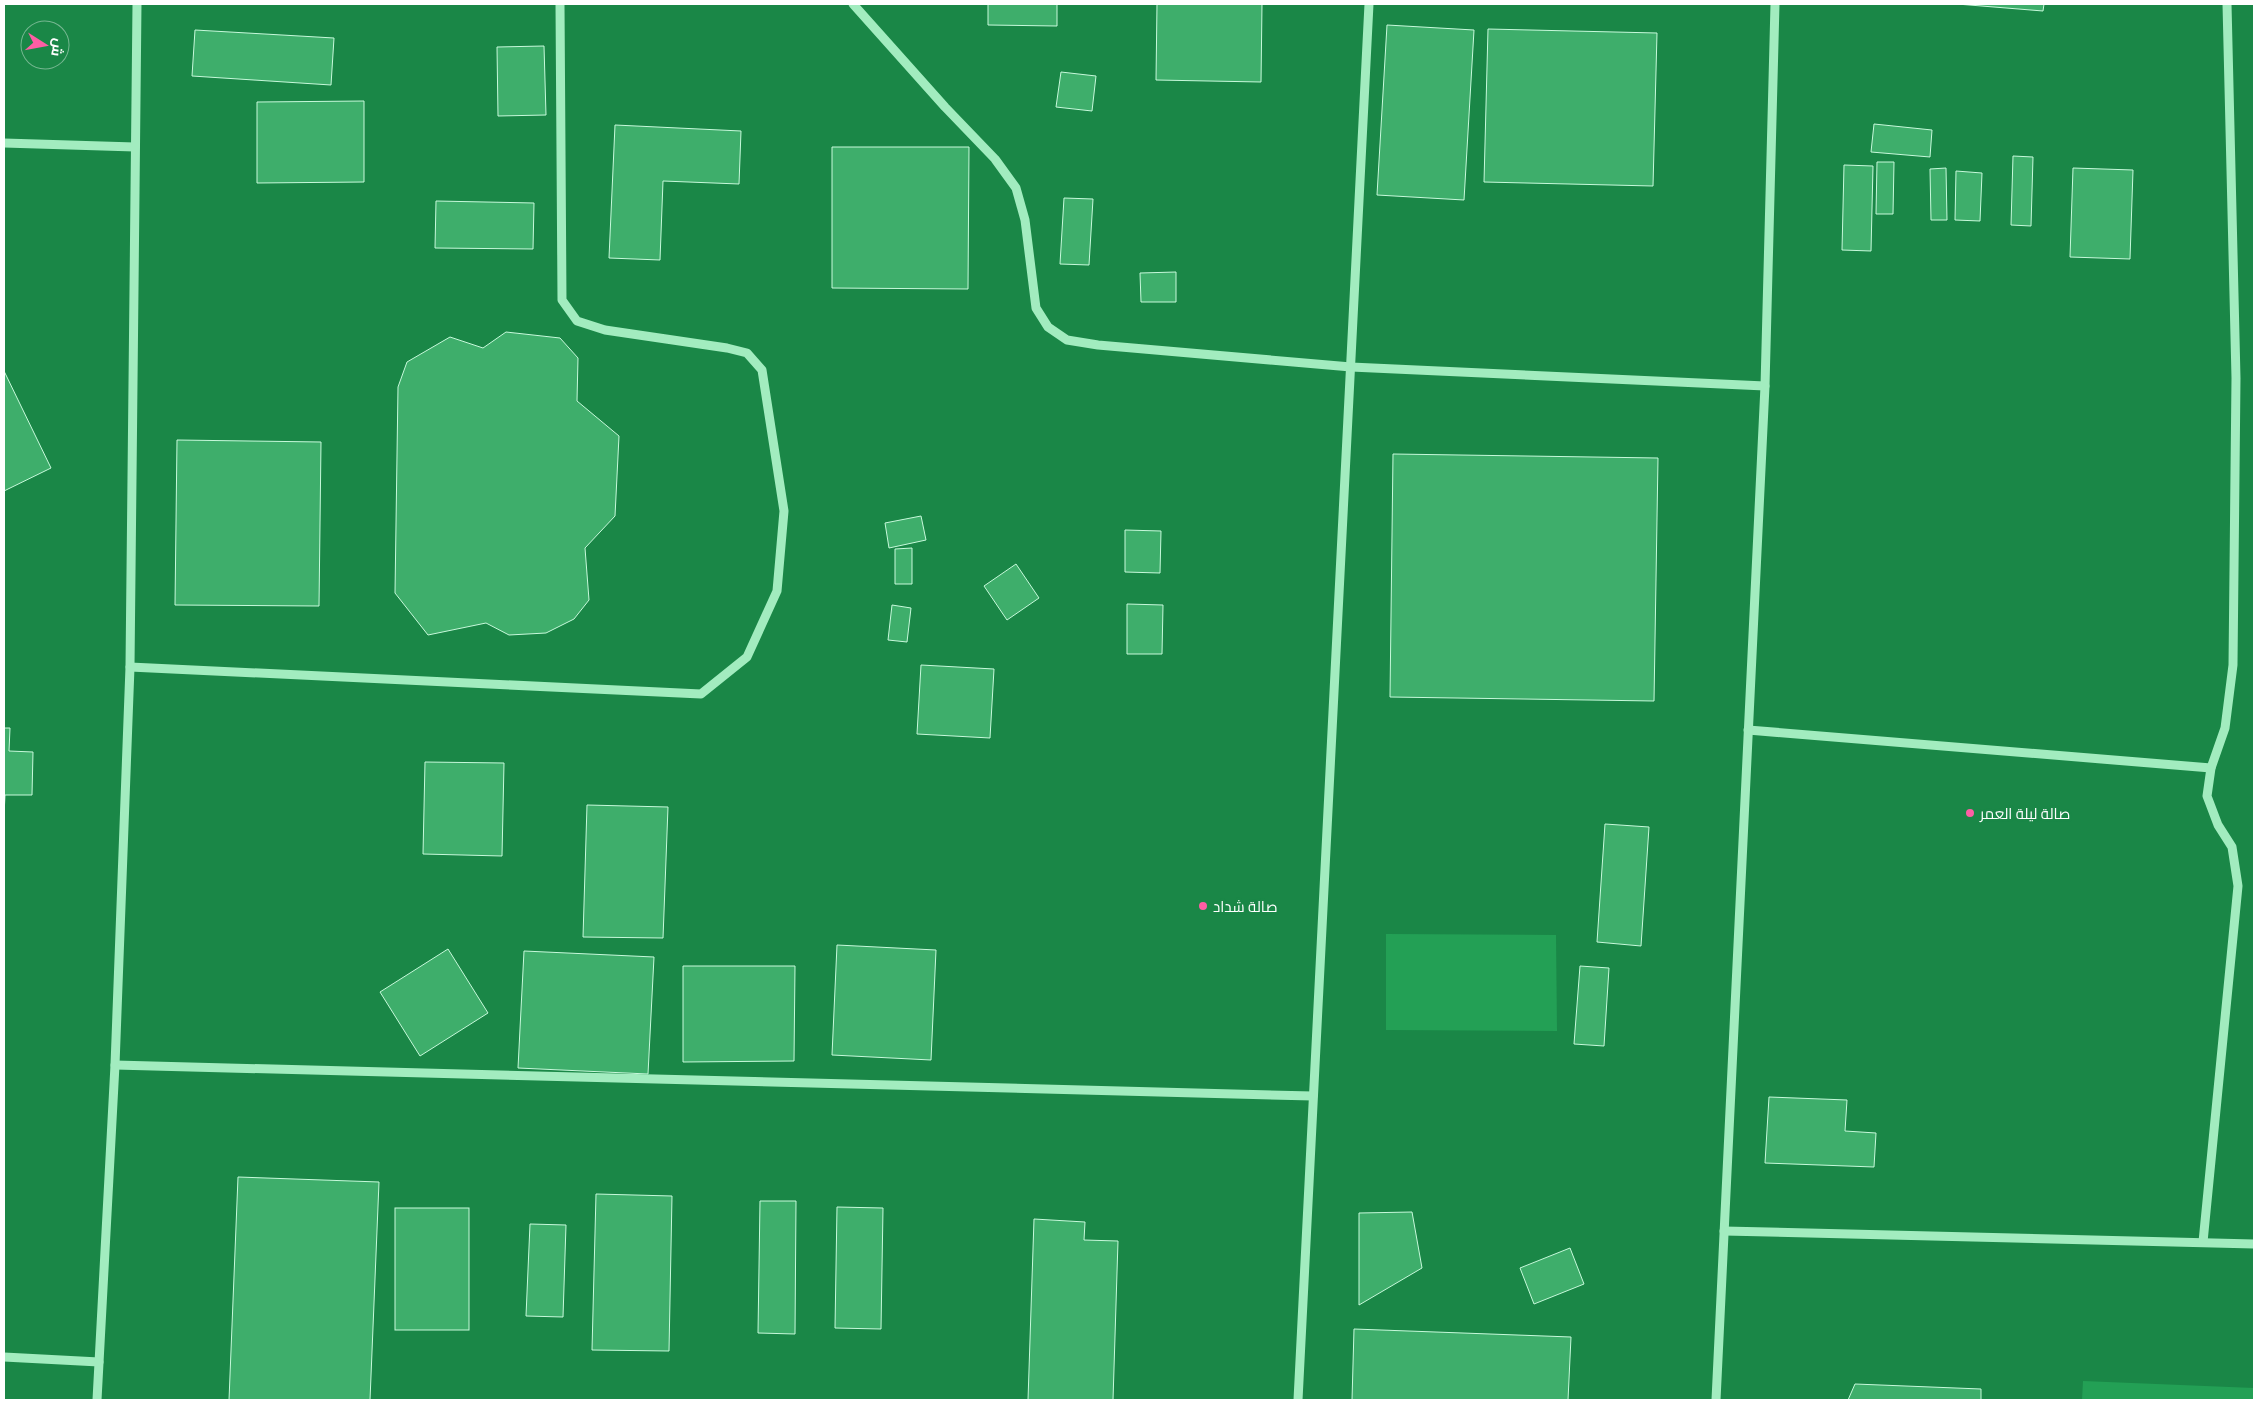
<svg xmlns="http://www.w3.org/2000/svg" width="2258" height="1404" font-family="'Exo 2',Cairo,sans-serif">
<style>
.green{fill:#23a055}
.building{fill:#3eae6b;stroke:#c7f9db}
.lines{fill:none;stroke-linecap:round;stroke-linejoin:round}
.minor{stroke:#a2ecbf;stroke-width:9}
.poi-dot{fill:#fe5ea4;stroke:#1a8747;stroke-width:2}
.labels{text-anchor:middle;dominant-baseline:central;stroke-width:5;stroke-linejoin:round;paint-order:stroke}
.poi-label{font-size:15px;fill:#fff;stroke:#1a8747;text-anchor:start}
</style>
<rect width="100%" height="100%" fill="#1a8747"/>
<!-- green -->
<g class="green">
<polygon points="1386,934 1556,935 1557,1031 1386,1030"/>
<polygon points="2083,1381 2254,1388 2254,1400 2082,1400"/>
</g>
<!-- building -->
<g class="building">
<polygon points="988,4 1057,4 1057,26 988,25"/>
<polygon points="1157,4 1262,4 1261,82 1156,80"/>
<polygon points="1957,4 2044,4 2043,11"/>
<polygon points="1387,25 1474,30 1464,200 1377,195"/>
<polygon points="1488,29 1657,33 1653,186 1484,182"/>
<polygon points="195,30 334,38 331,85 192,76"/>
<polygon points="544,46 546,115 498,116 497,47"/>
<polygon points="1061,72 1096,76 1092,111 1056,107"/>
<polygon points="364,101 364,182 257,183 257,102"/>
<polygon points="1874,124 1932,130 1930,157 1871,152"/>
<polygon points="615,125 741,131 739,184 663,181 660,260 609,258"/>
<polygon points="832,147 969,147 968,289 832,288"/>
<polygon points="2013,156 2033,157 2031,226 2011,225"/>
<polygon points="1877,162 1894,162 1893,214 1876,214"/>
<polygon points="1844,165 1873,166 1871,251 1842,250"/>
<polygon points="1946,168 1947,220 1931,220 1930,169"/>
<polygon points="2073,168 2133,170 2130,259 2070,257"/>
<polygon points="1956,171 1982,173 1980,221 1955,220"/>
<polygon points="1064,198 1093,199 1089,265 1060,264"/>
<polygon points="436,201 534,203 533,249 435,248"/>
<polygon points="1176,272 1176,302 1141,302 1140,273"/>
<polygon points="506,332 560,338 578,358 577,401 619,436 615,516 585,548 589,600 574,619 546,633 509,635 486,623 428,635 395,593 398,387 407,362 450,337 483,348"/>
<polygon points="4,371 51,468 4,491"/>
<polygon points="177,440 321,442 319,606 175,605"/>
<polygon points="1393,454 1658,458 1654,701 1390,697"/>
<polygon points="921,516 926,540 889,548 885,523"/>
<polygon points="1125,530 1161,531 1160,573 1125,572"/>
<polygon points="912,548 912,584 895,584 895,549"/>
<polygon points="1016,564 1039,598 1007,620 984,586"/>
<polygon points="1127,604 1163,605 1162,654 1127,654"/>
<polygon points="892,605 911,608 907,642 888,640"/>
<polygon points="921,665 994,669 990,738 917,734"/>
<polygon points="4,728 10,728 9,751 33,752 32,795 5,795 4,815"/>
<polygon points="425,762 504,763 502,856 423,854"/>
<polygon points="587,805 668,807 663,938 583,937"/>
<polygon points="1605,824 1649,827 1641,946 1597,942"/>
<polygon points="837,945 936,950 931,1060 832,1055"/>
<polygon points="448,949 488,1013 420,1056 380,992"/>
<polygon points="524,951 654,957 648,1074 518,1068"/>
<polygon points="683,966 795,966 794,1061 683,1062"/>
<polygon points="1580,966 1609,968 1604,1046 1574,1044"/>
<polygon points="1769,1097 1847,1100 1845,1131 1876,1133 1874,1167 1765,1163"/>
<polygon points="238,1177 379,1182 370,1400 229,1400"/>
<polygon points="596,1194 672,1196 669,1351 592,1350"/>
<polygon points="760,1201 796,1201 795,1334 758,1333"/>
<polygon points="837,1207 883,1208 881,1329 835,1328"/>
<rect x="395" y="1208" width="74" height="122"/>
<polygon points="1412,1212 1422,1268 1359,1305 1359,1213"/>
<polygon points="1034,1219 1085,1222 1084,1240 1118,1241 1113,1400 1028,1400"/>
<polygon points="530,1224 566,1225 563,1317 526,1316"/>
<polygon points="1570,1248 1584,1284 1534,1304 1520,1268"/>
<polygon points="1354,1329 1571,1337 1568,1400 1352,1400"/>
<polygon points="1855,1384 1981,1389 1981,1400 1848,1400"/>
</g>
<g class="lines">
<!-- minor -->
<g class="minor">
<polyline points="853,4 945,107 995,159 1016,188 1025,220 1036,308 1048,327 1067,340 1098,345 1351,367 1765,386"/>
<polyline points="4,143 135,147"/>
<polyline points="130,667 701,694 747,657 777,591 784,511 762,370 747,353 727,348 605,330 577,321 562,300 560,4"/>
<polyline points="1748,730 2211,768"/>
<polyline points="115,1065 1313,1096"/>
<polyline points="1724,1231 2254,1244"/>
<polyline points="2203,1242 2238,886 2232,847 2218,825 2207,796 2211,768 2225,728 2233,665 2236,378 2227,4"/>
<polyline points="4,1357 99,1362"/>
<polyline points="97,1400 115,1065 130,667 137,4"/>
<polyline points="1298,1400 1369,4"/>
<polyline points="1716,1400 1765,386 1775,4"/>
</g>
</g>
<!-- markers -->
<g class="poi-dot">
<circle cx="1970" cy="813" r="5"/>
<circle cx="1203" cy="906" r="5"/>
</g>
<g class="labels">
<!-- poi labels -->
<g class="poi-label">
<text x="1980" y="813">صالة ليلة العمر</text>
<text x="1213" y="906">صالة شداد</text>
</g>
</g>
<!-- border -->
<rect width="2258" height="1404" fill="none" stroke="#ffffff" stroke-width="10"/>
<!-- north arrow -->
<g transform="translate(45 45) rotate(101)"><circle r="24" fill="#1a8747" stroke="#76b791"/>
<path d="M0-4L9 19L0 12L-9 19Z" fill="#fe5ea4"/>
<text y="-8" font-size="14" font-weight="bold" text-anchor="middle" fill="#ffffff">ش</text>
</g>
</svg>
